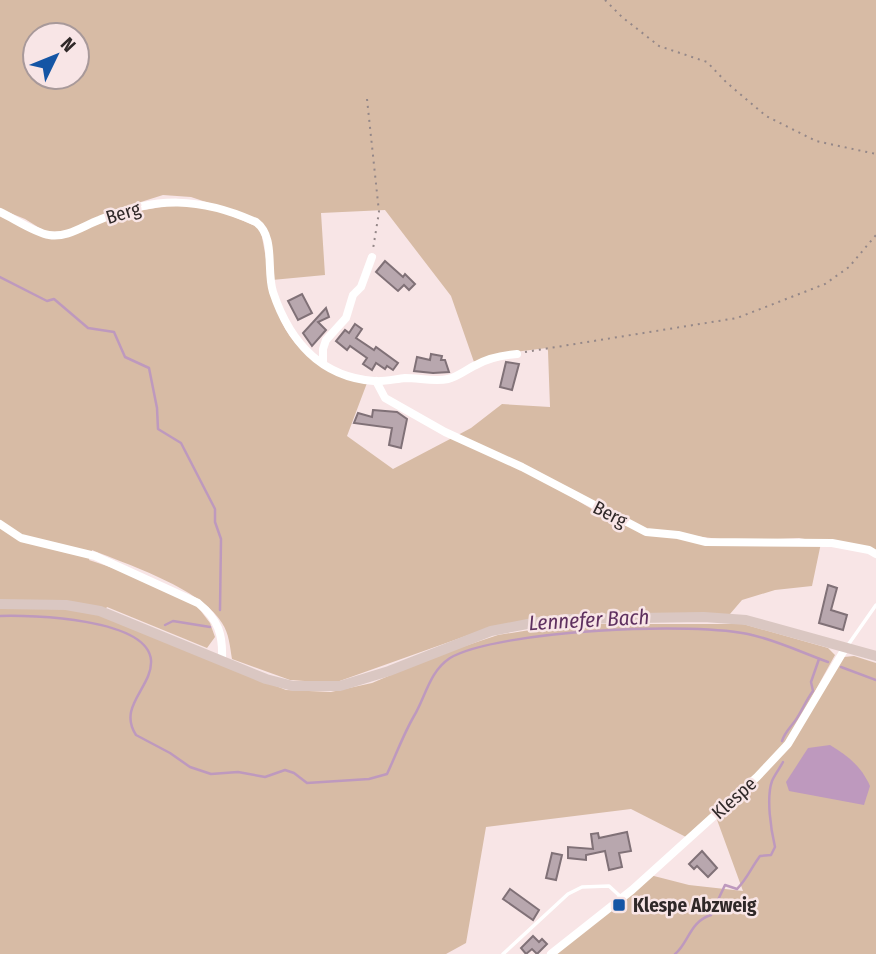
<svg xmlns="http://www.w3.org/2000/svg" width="876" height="954" font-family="'Fira Sans Condensed',sans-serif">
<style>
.green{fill:#d7bba5;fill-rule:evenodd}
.water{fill:#be99be}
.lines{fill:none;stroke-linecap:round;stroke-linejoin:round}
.stream{stroke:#be99be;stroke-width:2.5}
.building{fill:#b8a7ae;stroke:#807177;stroke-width:2}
.path{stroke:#948788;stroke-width:2;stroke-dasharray:2 5;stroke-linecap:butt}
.lane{stroke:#fff;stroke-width:3.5}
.street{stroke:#fff;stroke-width:8}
.secondary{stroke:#dac7c2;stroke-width:10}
.poi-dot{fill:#1455a5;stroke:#f8e5e6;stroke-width:2.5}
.labels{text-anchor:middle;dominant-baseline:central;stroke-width:5;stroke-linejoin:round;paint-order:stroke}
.street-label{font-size:19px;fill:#2f2828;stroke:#f8e5e6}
.poi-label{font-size:19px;font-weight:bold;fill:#2f2828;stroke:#f8e5e6;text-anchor:start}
.water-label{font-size:21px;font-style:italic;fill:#5e305f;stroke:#f8e5e6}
</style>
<rect width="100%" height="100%" fill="#f8e5e6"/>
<!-- green -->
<g class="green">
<path d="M0,0H876V551L799,538L737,541L651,531L456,436L471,428L502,404L550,407L548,351L547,348L505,353L474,362L451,296L385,210L321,213L325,275L272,280L269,246L251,217L191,197L163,195L125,207L69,231L46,232L25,219L0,209ZM35,35H77V77H35Z"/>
<path d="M184,203L220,211L260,228C273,283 267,332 322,365C336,373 353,377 367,383L347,436L393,469L452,438C489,453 524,471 558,489C580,501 600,516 624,525C679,547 762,542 821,543L812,586L775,590L742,600L730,614H566L491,627L334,683L290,680L232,659C230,647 229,633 222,623C202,589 129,565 92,550L89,560L134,575L194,602L210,623L215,637L207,648L107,607L101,616L286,690L331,692L372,683L438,655L498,635L568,624H743L828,648L835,655L788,740L769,762L686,837L631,809L486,827L466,943L446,954H0V216L46,237L133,212Z"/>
<polygon points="854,656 876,663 876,954 551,954 650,875 689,885 743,891 716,817 771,767 844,657"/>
</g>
<!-- water -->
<path class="water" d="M830,745C848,756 861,766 870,786L864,805L789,791L786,782L808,748Z"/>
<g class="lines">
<!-- stream -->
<g class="stream">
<polyline points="0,277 47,301 54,299 88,328 114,332 125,357 149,368 157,408 158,429 181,443 215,509 215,522 221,539 220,610"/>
<path d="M0,616C31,615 147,618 151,660C153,687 117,706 136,735L170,753L190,767L211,774L238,772L265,777L285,770L294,773L307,783L369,779L387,774C396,755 403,735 414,716C426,696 429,672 450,658C498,630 697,621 752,635C778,641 803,653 828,662"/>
<polyline points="165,625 173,621 210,627"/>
<polyline points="841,667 876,680"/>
<path d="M782,741C785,732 789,729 795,721C801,713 806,700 813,691L811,682L819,659"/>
<path d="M675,954C688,944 690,921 711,915L725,885L737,889C747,879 751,868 760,856L771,855L775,847C771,830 766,798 772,781C775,774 780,768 783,762"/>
</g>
</g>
<!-- building -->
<g class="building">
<polygon points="385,261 403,277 405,274 415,284 409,290 404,285 398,291 376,272"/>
<polygon points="302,294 312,313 298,320 288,301"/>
<polygon points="326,308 329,317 318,322 326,330 312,346 303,333"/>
<polygon points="355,324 362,329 356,338 374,350 376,347 398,363 393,370 387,366 385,369 376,363 372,370 363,364 367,358 350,346 347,350 336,341 345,330 349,333"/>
<polygon points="431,354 442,356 441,360 445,360 449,372 433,373 414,371 417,357 430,360"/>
<polygon points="506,362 519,364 512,390 500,387"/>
<polygon points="373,410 397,412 407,419 401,448 389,445 392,428 354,423 358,413 372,417"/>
<polygon points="828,585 837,588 831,610 847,615 843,630 819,623"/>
<polygon points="627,832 631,851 619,853 622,867 609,870 605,851 586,855 586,860 568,858 568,847 593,849 591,834 598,833 599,838"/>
<polygon points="702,851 717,868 708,877 697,866 694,869 689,864"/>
<polygon points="552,853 562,855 556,880 546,878"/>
<polygon points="510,889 539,910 533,920 503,899"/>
<polygon points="533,936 539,942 542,939 547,944 537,954 532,949 526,954 521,948"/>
</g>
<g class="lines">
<!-- path -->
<g class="path">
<polyline points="605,0 622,17 659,46 707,62 726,82 766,116 816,141 876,154"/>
<polyline points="367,99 379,212 373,249"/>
<polyline points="525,352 737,318 825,284 849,267 876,235"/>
</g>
<!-- lane -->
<g class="lane">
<polyline points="848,645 876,605"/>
<polyline points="503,954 568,894 582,887 609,886 622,898"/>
</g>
<!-- street -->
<g class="street">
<path d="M0,212C13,218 35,233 49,235C67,238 83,226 99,220C156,196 200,197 256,222C276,237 266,270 273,292C289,340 320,377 374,381C384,382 395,379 405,378C419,378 435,382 448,379C458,377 467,369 476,365C488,358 503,355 517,354"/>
<polyline points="323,363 323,349 326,340 346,318 353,295 361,287 372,257"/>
<polyline points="376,381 385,398 445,432 522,467 646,532 678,535 706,542 832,543 869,550 876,554"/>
<path d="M0,524L21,538L95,556L198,603C219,620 223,635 222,660"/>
<polyline points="551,954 632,890 757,777 788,744 846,647"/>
</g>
<!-- secondary -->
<polyline class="secondary" points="0,604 66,605 100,611 266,679 293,686 340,686 389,671 491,631 538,622 570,619 704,617 746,620 876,656"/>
</g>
<!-- markers -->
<rect class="poi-dot" x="612" y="898" width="14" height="14" rx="3.5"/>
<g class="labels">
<!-- street labels -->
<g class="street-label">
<text transform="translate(123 213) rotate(-17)">Berg</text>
<text transform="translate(610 514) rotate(27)">Berg</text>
<text transform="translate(734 798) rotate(-42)">Klespe</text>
</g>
<!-- poi labels -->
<g class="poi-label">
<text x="633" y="905">Klespe Abzweig</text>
</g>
<!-- water labels -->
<g class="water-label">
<text transform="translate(589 620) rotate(-3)">Lennefer Bach</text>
</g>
</g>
<!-- north arrow -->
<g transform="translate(56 56) rotate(47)"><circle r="33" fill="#f8e5e6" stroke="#a8999a" stroke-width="2"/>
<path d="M0-5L12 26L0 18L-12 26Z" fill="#1455a5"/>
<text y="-10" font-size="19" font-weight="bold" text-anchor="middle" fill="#2f2828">N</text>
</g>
</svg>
